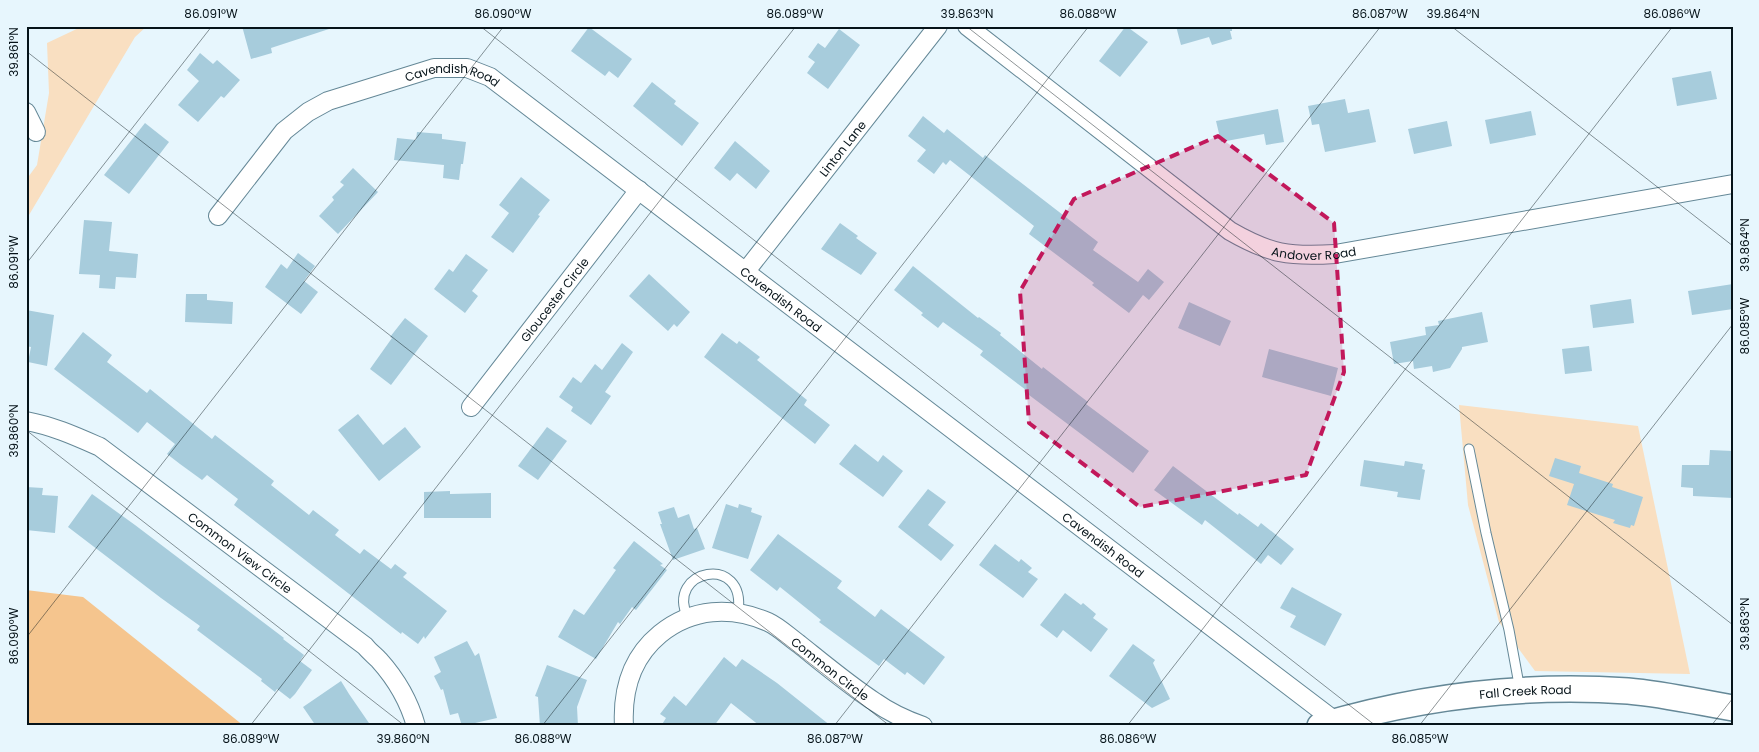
<svg xmlns="http://www.w3.org/2000/svg" width="1759" height="752" font-family="Poppins,sans-serif">
<style>
.green{fill:#f9dfc1}
.water{fill:#f5c58e}
.building{fill:#a7ccdc}
.lines{fill:none;stroke-linecap:round;stroke-linejoin:round}
.service-casing{stroke:#658897;stroke-width:11}
.minor-casing{stroke:#658897;stroke-width:20}
.secondary-casing{stroke:#658897;stroke-width:28}
.service{stroke:#fff;stroke-width:9}
.minor{stroke:#fff;stroke-width:18}
.secondary{stroke:#fff;stroke-width:25}
.marked{fill:#c2185b;fill-opacity:0.2;stroke:#c2185b;stroke-width:4;stroke-dasharray:10 6;stroke-linejoin:round}
.ticks{fill:none;stroke:#061319;stroke-width:1;stroke-opacity:0.45}
.labels{text-anchor:middle;dominant-baseline:central;stroke-width:4;stroke-linejoin:round;paint-order:stroke}
.street-label{font-size:12px;fill:#061319;stroke:#e7f6fd}
.neatline{fill:none;stroke:#061319;stroke-width:2}
.ticks-label{font-size:12px;text-anchor:middle;fill:#061319}
</style>
<rect width="100%" height="100%" fill="#e7f6fd"/>
<!-- green -->
<g class="green">
<polygon points="83,26 147,26 135,37 26,220 26,180 37,165 49,93 47,43"/>
<polygon points="1459,405 1638,426 1690,674 1535,671 1499,622 1468,505"/>
</g>
<!-- water -->
<polygon class="water" points="26,590 83,597 244,726 26,726"/>
<!-- building -->
<g class="building">
<polygon points="242,26 328,26 329,29 271,48 272,53 251,59"/>
<polygon points="1126,26 1148,42 1120,77 1099,61"/>
<polygon points="1176,26 1232,26 1232,31 1230,31 1232,39 1212,45 1209,37 1181,45"/>
<polygon points="589,27 632,59 618,78 609,71 605,76 571,51"/>
<polygon points="839,29 860,45 828,89 807,73 815,62 808,57 818,43 825,48"/>
<polygon points="200,53 213,64 217,60 240,80 224,98 221,96 198,122 178,105 199,81 187,70"/>
<polygon points="1711,71 1717,99 1677,106 1672,78"/>
<polygon points="652,82 676,101 674,104 699,123 682,146 633,106"/>
<polygon points="1345,99 1348,113 1369,109 1376,142 1325,152 1319,124 1312,125 1308,106"/>
<polygon points="1278,109 1284,142 1266,145 1264,134 1221,142 1216,121"/>
<polygon points="1531,111 1536,135 1490,144 1485,120"/>
<polygon points="923,116 944,133 947,129 983,158 985,155 1098,242 1093,250 1138,282 1148,269 1164,282 1149,300 1143,295 1129,313 1092,285 1094,283 1029,234 1034,226 950,160 946,165 943,162 934,174 917,161 926,150 908,136"/>
<polygon points="1447,121 1452,146 1414,154 1408,129"/>
<polygon points="145,123 169,142 129,194 104,175"/>
<polygon points="417,132 442,134 442,139 466,142 463,164 461,164 459,180 443,178 444,165 394,160 397,138 416,140"/>
<polygon points="735,141 770,171 756,189 737,173 730,181 714,168"/>
<polygon points="353,168 378,192 338,234 319,216 334,200 332,197 344,185 340,182"/>
<polygon points="521,177 550,200 538,215 540,216 513,253 491,237 509,213 499,205"/>
<polygon points="84,220 112,222 109,251 138,254 136,278 116,277 115,289 99,288 100,275 79,274"/>
<polygon points="840,223 858,236 856,238 877,253 861,275 821,249"/>
<polygon points="298,253 315,266 304,281 318,292 301,314 265,287 281,264 287,269"/>
<polygon points="466,254 488,270 472,291 478,296 465,313 434,289 449,269 453,272"/>
<polygon points="913,266 978,318 979,317 1001,333 1000,335 1042,369 1043,367 1088,402 1086,404 1149,451 1133,473 1025,392 1026,390 980,355 983,351 943,322 938,328 921,315 923,313 894,290"/>
<polygon points="649,274 690,312 677,327 674,324 668,331 629,296"/>
<polygon points="1733,284 1733,309 1692,315 1688,291"/>
<polygon points="186,294 207,294 207,300 233,302 232,324 185,322"/>
<polygon points="1631,299 1634,323 1593,328 1590,305"/>
<polygon points="1189,302 1231,321 1220,346 1178,328"/>
<polygon points="26,310 54,315 47,366 28,362 31,347 26,346"/>
<polygon points="1482,312 1488,342 1462,347 1462,349 1450,368 1433,372 1432,366 1414,369 1413,361 1394,364 1390,342 1426,335 1425,327 1439,325 1438,321"/>
<polygon points="405,318 428,336 391,385 370,369 392,338 390,337"/>
<polygon points="83,332 112,355 107,362 147,393 150,389 212,439 215,435 274,481 271,485 309,515 313,510 339,530 335,535 360,554 364,549 391,569 395,564 407,573 403,577 447,611 425,639 424,636 418,644 402,632 401,634 234,505 238,499 207,475 202,480 180,464 167,454 175,444 147,422 138,433 54,369"/>
<polygon points="722,333 737,344 739,341 760,357 757,360 807,400 804,405 830,425 815,444 704,357"/>
<polygon points="622,343 633,352 605,392 611,396 591,425 571,411 573,407 559,397 573,377 581,383 595,364 602,370"/>
<polygon points="1589,346 1592,371 1565,374 1562,349"/>
<polygon points="1269,349 1338,368 1331,396 1262,377"/>
<polygon points="358,414 383,445 405,427 421,447 379,481 338,430"/>
<polygon points="547,427 567,441 538,480 518,466"/>
<polygon points="855,444 878,462 883,455 903,471 883,497 839,464"/>
<polygon points="1710,450 1733,451 1731,482 1733,482 1733,498 1693,496 1693,488 1681,487 1682,465 1709,465"/>
<polygon points="1555,458 1581,466 1579,473 1613,484 1612,487 1643,497 1634,526 1631,525 1630,528 1613,523 1615,520 1567,505 1574,484 1549,476"/>
<polygon points="1364,460 1404,466 1405,461 1423,464 1422,469 1425,470 1420,500 1397,497 1398,492 1360,486"/>
<polygon points="1173,466 1238,515 1239,513 1258,527 1261,523 1294,549 1281,565 1268,555 1261,564 1205,520 1202,525 1154,490"/>
<polygon points="26,487 43,488 42,495 58,496 55,533 26,530"/>
<polygon points="928,489 946,502 928,525 954,545 941,561 898,527"/>
<polygon points="450,491 450,494 491,493 491,518 424,518 424,492"/>
<polygon points="92,494 135,525 284,638 283,639 304,655 300,661 312,670 295,694 290,699 277,689 275,692 261,681 262,679 197,630 200,626 161,598 68,527"/>
<polygon points="726,504 738,508 739,504 752,508 751,512 762,516 748,559 712,548"/>
<polygon points="674,507 678,518 689,514 694,529 697,528 705,549 673,560 660,524 662,524 658,512"/>
<polygon points="778,534 842,581 837,588 875,617 881,609 945,657 924,685 907,672 905,675 884,659 879,666 819,622 821,620 780,587 777,591 750,570"/>
<polygon points="634,541 663,564 660,565 667,570 636,610 632,607 620,624 618,622 596,659 558,637 574,609 584,615 616,570 613,568"/>
<polygon points="995,544 1019,562 1021,559 1032,568 1028,572 1038,579 1023,598 979,565"/>
<polygon points="1292,587 1342,614 1325,646 1290,627 1296,616 1280,608"/>
<polygon points="1065,593 1081,605 1083,603 1096,614 1093,618 1108,629 1091,652 1063,630 1057,638 1040,625"/>
<polygon points="467,641 475,656 479,653 497,718 462,726 458,713 450,715 443,689 441,690 434,676 441,672 434,657"/>
<polygon points="1133,644 1155,660 1153,663 1170,699 1152,708 1109,676"/>
<polygon points="724,657 736,667 742,659 777,683 831,726 760,726 731,703 714,726 661,726 666,718 660,714 674,696 686,706"/>
<polygon points="547,665 587,680 577,707 578,726 540,726 538,697 535,696"/>
<polygon points="341,681 349,694 371,726 316,726 303,707"/>
</g>
<g class="lines">
<!-- service casing -->
<g class="service-casing">
<g id="service">
<polyline points="1469,449 1486,533 1509,630 1520,690"/>
<path d="M688,618C664,569 747,553 738,612"/>
</g>
</g>
<!-- minor casing -->
<g class="minor-casing">
<g id="minor">
<path id="s1" d="M967,26L1230,231C1270,254 1289,257 1335,254L1733,184"/>
<polyline points="26,112 36,132"/>
<path id="s2" d="M218,216L284,131L308,112L328,101L434,68H467L490,77L1335,721"/>
<path id="s3" d="M746,271L938,26"/>
<path id="s4" d="M471,407L639,190"/>
<path id="s5" d="M26,421C53,426 75,436 100,447L365,646C369,651 374,655 379,660C397,680 409,701 416,726"/>
<path id="s6" d="M624,726C622,690 632,657 660,634C692,608 731,606 768,622C779,627 789,637 799,644C824,664 849,685 875,702C889,712 906,720 923,726"/>
</g>
</g>
<!-- secondary casing -->
<g class="secondary-casing">
<g id="secondary">
<path id="s7" d="M1320,726C1421,696 1524,684 1628,691C1663,694 1698,702 1733,708"/>
</g>
</g>
<!-- service -->
<use href="#service" class="service"/>
<!-- minor -->
<use href="#minor" class="minor"/>
<!-- secondary -->
<use href="#secondary" class="secondary"/>
</g>
<!-- marked area -->
<path class="marked" d="M1218,136L1334,223L1344,372L1306,475L1140,507L1029,423L1020,291L1074,199Z"/>
<!-- ticks -->
<path class="ticks" d="M480,26L1376,726M966,26L1733,625M1451,26L1733,246M26,51L890,726M26,264L212,26M26,430L405,726M26,638L504,26M250,726L796,26M542,726L1089,26M834,726L1381,26M1127,726L1673,26M1419,726L1733,324M1711,726L1733,698"/>
<g class="labels">
<!-- street labels -->
<g class="street-label">
<text stroke="none"><textPath href="#s2" startOffset="291">Cavendish Road</textPath></text>
<text stroke="none"><textPath href="#s3" startOffset="156">Linton Lane</textPath></text>
<text stroke="none"><textPath href="#s1" startOffset="422">Andover Road</textPath></text>
<text stroke="none"><textPath href="#s2" startOffset="696">Cavendish Road</textPath></text>
<text stroke="none"><textPath href="#s4" startOffset="136">Gloucester Circle</textPath></text>
<text stroke="none"><textPath href="#s2" startOffset="1101">Cavendish Road</textPath></text>
<text stroke="none"><textPath href="#s5" startOffset="254">Common View Circle</textPath></text>
<text stroke="none"><textPath href="#s6" startOffset="295">Common Circle</textPath></text>
<text stroke="none"><textPath href="#s7" startOffset="209">Fall Creek Road</textPath></text>
</g>
</g>
<!-- border -->
<rect width="1759" height="752" fill="none" stroke="#e7f6fd" stroke-width="55"/>
<rect x="28" y="28" width="1704" height="696" class="neatline"/>
<g class="ticks-label">
<text x="211" y="18">86.091°W</text>
<text x="503" y="18">86.090°W</text>
<text x="795" y="18">86.089°W</text>
<text x="967" y="18">39.863°N</text>
<text x="1088" y="18">86.088°W</text>
<text x="1380" y="18">86.087°W</text>
<text x="1453" y="18">39.864°N</text>
<text x="1672" y="18">86.086°W</text>
<text transform="translate(14 52) rotate(-90)" y="4">39.861°N</text>
<text transform="translate(1745 245) rotate(-90)" y="4">39.864°N</text>
<text transform="translate(14 262) rotate(-90)" y="4">86.091°W</text>
<text transform="translate(1745 326) rotate(-90)" y="4">86.085°W</text>
<text transform="translate(14 431) rotate(-90)" y="4">39.860°N</text>
<text transform="translate(1745 624) rotate(-90)" y="4">39.863°N</text>
<text transform="translate(14 636) rotate(-90)" y="4">86.090°W</text>
<text x="251" y="743">86.089°W</text>
<text x="403" y="743">39.860°N</text>
<text x="543" y="743">86.088°W</text>
<text x="835" y="743">86.087°W</text>
<text x="1128" y="743">86.086°W</text>
<text x="1420" y="743">86.085°W</text>
</g>
</svg>
